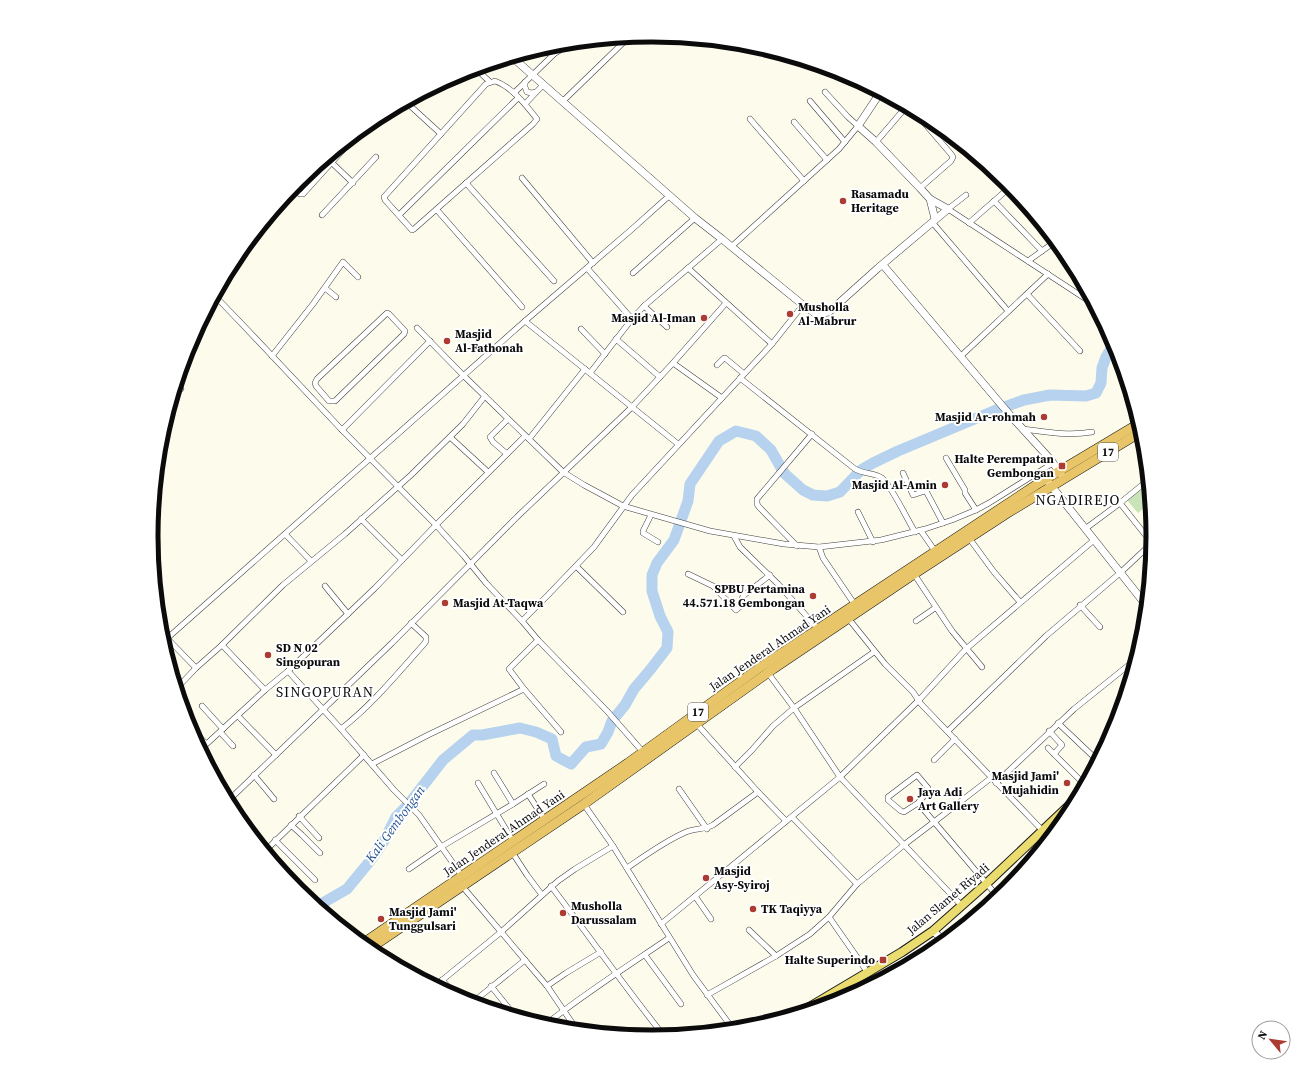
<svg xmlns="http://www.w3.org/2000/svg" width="1303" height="1072" font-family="'Source Serif 4',serif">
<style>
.green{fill:#cae4b9}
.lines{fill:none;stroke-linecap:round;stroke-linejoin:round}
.river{stroke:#b6d2ef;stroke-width:11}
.minor-casing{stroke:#3e3e3e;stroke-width:6}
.tertiary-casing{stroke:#3e3e3e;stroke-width:8}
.primary-casing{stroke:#1c1c1c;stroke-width:10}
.trunk-casing{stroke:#1c1c1c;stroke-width:10}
.minor{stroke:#fff;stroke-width:5}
.tertiary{stroke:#fff;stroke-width:7}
.primary{stroke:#eadc6f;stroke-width:8}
.trunk{stroke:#e8c568;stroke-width:9}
.poi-dot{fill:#ac3c32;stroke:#fff;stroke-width:1.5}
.labels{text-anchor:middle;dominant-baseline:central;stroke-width:4;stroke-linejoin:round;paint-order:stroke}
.shield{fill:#fff;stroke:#545454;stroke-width:1}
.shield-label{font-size:11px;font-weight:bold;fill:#0b0b0b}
.poi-label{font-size:12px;font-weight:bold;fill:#0b0b0b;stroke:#fff;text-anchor:start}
.street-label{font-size:12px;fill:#0b0b0b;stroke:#fff}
.water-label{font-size:13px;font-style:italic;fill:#225290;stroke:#fff}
.quarter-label{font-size:14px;letter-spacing:1px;fill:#0b0b0b;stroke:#fff}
.rim{fill:none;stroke:#0b0b0b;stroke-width:5}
</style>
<rect width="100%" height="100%" fill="#fdfcec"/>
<!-- green -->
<polygon class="green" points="1147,483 1149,504 1138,513 1126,499"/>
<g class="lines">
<!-- river -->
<polyline class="river" points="316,906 321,904 347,889 370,861 384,841 396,817 408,805 443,760 473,735 482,735 520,728 536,732 552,739 556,756 571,764 586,747 601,744 608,732 612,721 625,705 634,689 650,670 667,648 668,632 660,616 652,591 652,575 657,563 674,540 688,501 690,484 719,441 736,431 756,436 771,450 784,473 803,490 813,495 827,496 840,492 861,470 873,463 898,451 996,410 1024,400 1050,395 1086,396 1096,393 1101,383 1102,368 1106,357 1114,344"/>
<!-- minor casing -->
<g class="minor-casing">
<g id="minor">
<polyline points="537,50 554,54"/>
<polyline points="516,61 525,53"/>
<polyline points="475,68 490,82"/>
<path d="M495,81C512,87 526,105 537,119L533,124L414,229L412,230L385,200L384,197L486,84Z"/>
<polyline points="525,82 525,87 527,92 532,93 536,92"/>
<polyline points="868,86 877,97"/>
<polyline points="514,93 554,54 562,49 566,43"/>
<polyline points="563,101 629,37"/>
<polyline points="810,101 845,142"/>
<polyline points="406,102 441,134"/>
<polyline points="525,104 543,85"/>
<polyline points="914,111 951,154 953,157 951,161 920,188"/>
<polyline points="750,119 804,181"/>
<polyline points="794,122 827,160"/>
<polyline points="933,131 939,127"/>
<polyline points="876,142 906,107"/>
<polyline points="327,158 353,183"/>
<polyline points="522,178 593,263"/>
<polyline points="466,183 554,281"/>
<polyline points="292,188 300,194 303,194 352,140 354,135"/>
<polyline points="966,195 948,209 1092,303"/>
<polyline points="994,201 1042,251"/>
<polyline points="437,210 522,307"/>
<polyline points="322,215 376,157"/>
<polyline points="399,215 518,98"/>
<polyline points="932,222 1008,311"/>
<polyline points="969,223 1009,188"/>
<polyline points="731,247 839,149 858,126 848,117 825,92"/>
<polyline points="1028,261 1049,246"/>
<polyline points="587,268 632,319"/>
<polyline points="688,268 772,344"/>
<polyline points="633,273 695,218"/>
<polyline points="325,288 336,297"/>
<polyline points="1027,294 1080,351"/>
<polyline points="215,296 242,324 342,430 436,525 464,556 486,583 522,621 538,640 607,711 643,752"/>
<polyline points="644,306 667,327"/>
<polygon points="387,313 389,314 405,331 404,334 335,401 329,401 316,386 315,383 317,379"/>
<polyline points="525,321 678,444"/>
<polyline points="417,328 464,376 563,472 584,485 623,506 710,531 784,544 819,547 881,540 925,529 952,520 976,510 989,503 1053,463"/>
<polyline points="581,329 605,354"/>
<polyline points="616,339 660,377"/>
<polyline points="272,356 313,304 343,262 358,277"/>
<polyline points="961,356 1048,274"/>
<polyline points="673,363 722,398"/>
<polyline points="717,365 724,358 725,358 743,373"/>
<polyline points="590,373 632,319 644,306 722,239"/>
<path d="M740,378L855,469C864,474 875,473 882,478C891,485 908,521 915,532"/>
<polyline points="176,385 181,389"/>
<polyline points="170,405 173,402"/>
<path d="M1023,429C1046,432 1069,436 1092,432"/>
<polyline points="342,430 430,341"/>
<polyline points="450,437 488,472"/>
<polyline points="529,439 585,369"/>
<polyline points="507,454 493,442 490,437 508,419"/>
<polyline points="946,458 965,490 965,493 976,510"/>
<polyline points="903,473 913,495 925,491 926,491 943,523"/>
<polyline points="1147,481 1120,503 1151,542"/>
<polyline points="858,512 873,542"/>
<polyline points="651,515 643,531 643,533 658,542"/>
<polyline points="361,519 402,560"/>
<polyline points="1085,529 1120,503"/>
<polyline points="921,531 935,551"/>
<polyline points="285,534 311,561"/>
<polyline points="734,536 740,547 778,584 818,629"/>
<polyline points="969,538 994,572 1020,602"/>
<polyline points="797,546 759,507 757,504 757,499 812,434"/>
<polyline points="819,547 823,558 855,605"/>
<polyline points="576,566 623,612"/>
<polyline points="688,574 713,586 736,610 743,604 744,602 742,599 743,596 770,575"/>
<polyline points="914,574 952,631 982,667"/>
<polyline points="325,586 348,614"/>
<polyline points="1080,605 1100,627"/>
<polyline points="848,618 885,664 913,692 921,704 1042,830"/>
<polyline points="522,621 548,595 594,547 632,495 772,344 803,305"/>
<polyline points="916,621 935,608"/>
<polyline points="160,631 196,668"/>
<polyline points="163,642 525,321 631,230 669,196"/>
<polyline points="222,645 283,585 345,534 411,475 463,424 485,396"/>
<polyline points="288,671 341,729 394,790 419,815 462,876"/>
<polyline points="768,673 794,708 840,777 962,906"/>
<polyline points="177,688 196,668 222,645 265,690"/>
<polyline points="524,689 561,732"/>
<polyline points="202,706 223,729"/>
<polyline points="238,716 276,755"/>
<polyline points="695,722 758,792 786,821"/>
<polyline points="187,723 206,744"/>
<polyline points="1058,723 1097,760"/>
<path d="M341,729C373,704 397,674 424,644L426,641V637L411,623"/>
<polyline points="948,731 1046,636 1120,573 1152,543"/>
<polyline points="1049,731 1062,745 1054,754"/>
<polyline points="220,732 233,746"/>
<polyline points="1048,748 1084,784"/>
<polyline points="200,750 265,690 288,671 375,588 436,525 525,436"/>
<polyline points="934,760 955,739"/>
<polyline points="372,764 428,735 524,689 509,669 538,640"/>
<polyline points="735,767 752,750 773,726 794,708 874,652"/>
<polyline points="254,775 274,799"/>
<polyline points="478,783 513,841"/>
<polyline points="996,783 1074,709 1135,660"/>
<polyline points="679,789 707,829"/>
<polyline points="528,794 545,820"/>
<polyline points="228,801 392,643 517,517 632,407 673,363 726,303"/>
<polyline points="583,803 613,846 693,975 733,1029"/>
<polyline points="918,803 928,791 928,788 917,775 888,797 888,800 901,811 904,812 918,803 998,897"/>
<polyline points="513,804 544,784"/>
<polyline points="299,816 319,838"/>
<polyline points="792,817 857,884"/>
<polyline points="291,825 302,835 320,853"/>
<polyline points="1037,835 1045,843"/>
<polyline points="275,840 315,880"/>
<polyline points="265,851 364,755"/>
<polyline points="512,852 527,875 542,895"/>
<path d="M627,868C646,855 665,841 686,832C695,828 704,830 713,825L758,792"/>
<polyline points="409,869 441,847 513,804 494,773"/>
<polyline points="462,886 547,986 577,1030"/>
<path d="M551,886C589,936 625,987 664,1036"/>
<polyline points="695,896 711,919"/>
<polyline points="829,917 868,973"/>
<polyline points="661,924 840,777 920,699 966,649 1094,540"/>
<polyline points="749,930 776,956"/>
<polyline points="645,955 681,1004"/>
<polyline points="442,980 458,998"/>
<polyline points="435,986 501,932 558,881 575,869 613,846"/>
<polyline points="491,986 515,1016"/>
<polyline points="547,986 566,973 601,952"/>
<polyline points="707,995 776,956 810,934 829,917 857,884 905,844 934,822 991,778"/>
<polyline points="831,995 835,1001"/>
<polyline points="478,998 525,960"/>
<path d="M545,1025C585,993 628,966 669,938"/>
</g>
</g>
<!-- tertiary casing -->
<g class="tertiary-casing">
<g id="tertiary">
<polyline points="512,57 695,218 722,239 803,305 816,314 829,312 878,268 948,209 930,199 920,188 876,142 858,126 880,93"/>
<polyline points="930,199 935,219"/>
<polyline points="883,265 1010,415 1051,460 1061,474"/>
<polyline points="1049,483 1146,605"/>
<polyline points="933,931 944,941"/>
</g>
</g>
<!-- primary casing -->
<g class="primary-casing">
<polyline id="primary" points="801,1012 902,952 933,931 986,884 1077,798"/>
</g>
<!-- trunk casing -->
<g class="trunk-casing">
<g id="trunk">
<polyline points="362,944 628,763 762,666 812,633 1036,485 1138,424"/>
<polyline points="369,949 584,804 773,669 914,574 1006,514 1141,432"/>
</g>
</g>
<!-- minor -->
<use href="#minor" class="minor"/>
<!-- tertiary -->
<use href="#tertiary" class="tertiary"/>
<!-- primary -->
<use href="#primary" class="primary"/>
<!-- trunk -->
<use href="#trunk" class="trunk"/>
</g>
<!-- markers -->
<g class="poi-dot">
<circle cx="843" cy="201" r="4"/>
<circle cx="790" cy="314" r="4"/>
<circle cx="704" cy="318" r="4"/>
<circle cx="447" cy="341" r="4"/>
<circle cx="1044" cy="417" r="4"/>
<rect x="1058" y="462" width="8" height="8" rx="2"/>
<circle cx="945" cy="485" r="4"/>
<circle cx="813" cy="596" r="4"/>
<circle cx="445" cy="603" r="4"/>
<circle cx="268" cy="655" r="4"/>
<circle cx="1067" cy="783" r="4"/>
<circle cx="910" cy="799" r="4"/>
<circle cx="706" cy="878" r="4"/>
<circle cx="753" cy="909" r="4"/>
<circle cx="563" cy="913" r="4"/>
<circle cx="381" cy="919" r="4"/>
<rect x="879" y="956" width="8" height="8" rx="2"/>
</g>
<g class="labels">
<!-- shield labels -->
<g class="shield">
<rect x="1098" y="443" width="20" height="18" rx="3"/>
<rect x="688" y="703" width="20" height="18" rx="3"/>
</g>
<g class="shield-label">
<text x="1108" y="452">17</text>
<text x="698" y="712">17</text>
</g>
<!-- poi labels -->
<g class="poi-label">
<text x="851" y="194">Rasamadu<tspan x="851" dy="14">Heritage</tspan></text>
<text x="798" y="307">Musholla<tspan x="798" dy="14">Al-Mabrur</tspan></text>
<text x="696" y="318" text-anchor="end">Masjid Al-Iman</text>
<text x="455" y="334">Masjid<tspan x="455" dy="14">Al-Fathonah</tspan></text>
<text x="1036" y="417" text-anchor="end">Masjid Ar-rohmah</text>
<text x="1054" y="459" text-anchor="end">Halte Perempatan<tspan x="1054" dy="14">Gembongan</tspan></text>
<text x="937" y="485" text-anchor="end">Masjid Al-Amin</text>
<text x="805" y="589" text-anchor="end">SPBU Pertamina<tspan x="805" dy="14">44.571.18 Gembongan</tspan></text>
<text x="453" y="603">Masjid At-Taqwa</text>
<text x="276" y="648">SD N 02<tspan x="276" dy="14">Singopuran</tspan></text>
<text x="1059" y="776" text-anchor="end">Masjid Jami'<tspan x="1059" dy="14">Mujahidin</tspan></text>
<text x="918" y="792">Jaya Adi<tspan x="918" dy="14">Art Gallery</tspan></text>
<text x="714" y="871">Masjid<tspan x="714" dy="14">Asy-Syiroj</tspan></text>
<text x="571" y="906">Musholla<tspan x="571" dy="14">Darussalam</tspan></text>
<text x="761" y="909">TK Taqiyya</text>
<text x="389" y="912">Masjid Jami'<tspan x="389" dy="14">Tunggulsari</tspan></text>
<text x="875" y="960" text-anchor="end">Halte Superindo</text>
</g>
<!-- street labels -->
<g class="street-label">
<text transform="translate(770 648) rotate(-34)">Jalan Jenderal Ahmad Yani</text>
<text transform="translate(504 833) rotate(-34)">Jalan Jenderal Ahmad Yani</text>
<text transform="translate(948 899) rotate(-40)">Jalan Slamet Riyadi</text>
</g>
<!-- water labels -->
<g class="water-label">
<text transform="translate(395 824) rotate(-54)">Kali Gembongan</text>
</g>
<!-- quarter labels -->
<g class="quarter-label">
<text x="1078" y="500">NGADIREJO</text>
<text x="325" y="692">SINGOPURAN</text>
</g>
</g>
<!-- crop -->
<path d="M0 0H1303V1072H0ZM158 536a494 494 0 1 1 988 0a494 494 0 1 1-988 0Z" fill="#fff" fill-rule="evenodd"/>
<path class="rim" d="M158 536a494 494 0 1 1 988 0a494 494 0 1 1-988 0Z"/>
<!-- north arrow -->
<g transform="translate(1271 1040) rotate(299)"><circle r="19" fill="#ffffff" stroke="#9d9d9d"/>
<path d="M0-3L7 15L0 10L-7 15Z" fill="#ac3c32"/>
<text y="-6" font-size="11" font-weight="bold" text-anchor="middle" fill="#0b0b0b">N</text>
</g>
</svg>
